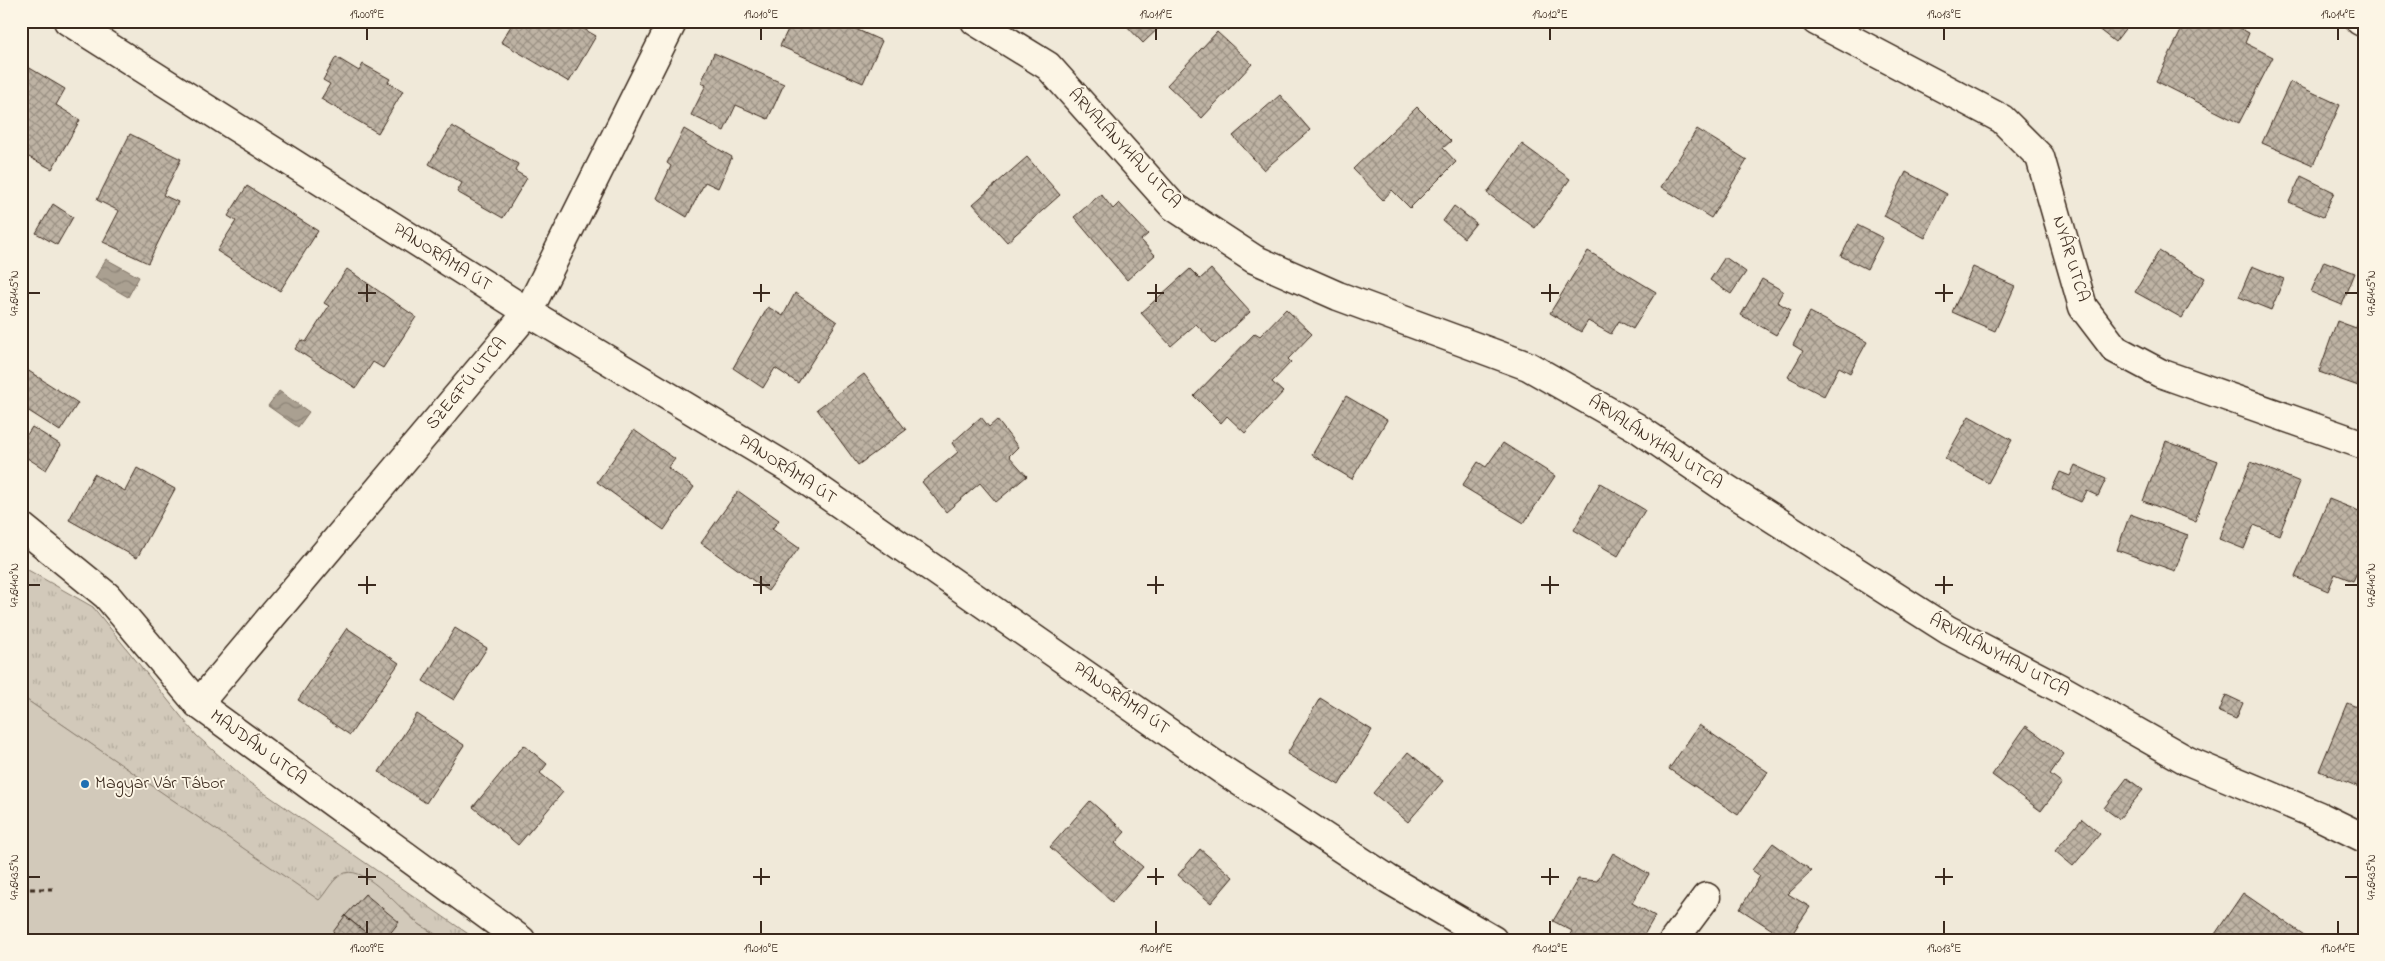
<svg xmlns="http://www.w3.org/2000/svg" width="2385" height="961" font-family="'Indie Flower',sans-serif">
<style>
.grass{fill:url(#grass-tufts);stroke:#867a6c}
.park{fill:#d2c9ba;stroke:#867a6c}
.water{fill:url(#water-waves);stroke:#7e7163}
.building{fill:url(#building-cross-hatch);stroke:#3b2a1e}
.lines{fill:none;stroke-linecap:round;stroke-linejoin:round}
.minor-casing{stroke:#3b2a1e;stroke-width:31}
.path{stroke:#3b2a1e;stroke-width:3;stroke-dasharray:5 4;stroke-linecap:butt}
.minor{stroke:#fcf5e5;stroke-width:28}
.ticks{fill:none;stroke:#3b2a1e;stroke-width:2}
.poi-dot{fill:#1f6fb2;stroke:#fcf5e5;stroke-width:2}
.labels{text-anchor:middle;dominant-baseline:central;stroke-width:4;stroke-linejoin:round;paint-order:stroke}
.street-label{font-size:18px;fill:#3b2a1e;stroke:#fcf5e5}
.poi-label{font-size:18px;fill:#3b2a1e;stroke:#fcf5e5;text-anchor:start}
.neatline{fill:none;stroke:#3b2a1e;stroke-width:2}
.ticks-label{font-size:12px;text-anchor:middle;fill:#3b2a1e}
</style>
<defs>
<pattern id="grass-tufts" width="24" height="20" patternUnits="userSpaceOnUse" patternTransform="scale(1.25)"><rect width="24" height="20" fill="#d2c9ba"/><path d="M3 7l-1-3M5 7V3M7 7l1-3M15 17l-1-3M17 17v-4M19 17l1-3" fill="none" stroke="#b5ad9f"/></pattern>
<pattern id="water-waves" width="16" height="10" patternUnits="userSpaceOnUse" patternTransform="scale(1.25)"><rect width="16" height="10" fill="#aaa091"/><path d="M0 5q4-4 8 0t8 0" fill="none" stroke="#8c8376"/></pattern>
<pattern id="building-cross-hatch" width="8" height="8" patternUnits="userSpaceOnUse" patternTransform="scale(1.25)"><rect width="8" height="8" fill="#beb3a4"/><path d="M0 0l8 8M0 8l8-8" fill="none" stroke="#9c9285"/></pattern>
</defs>
<rect width="100%" height="100%" fill="#f0e9d9"/>
<filter id="ink" filterUnits="userSpaceOnUse"><feTurbulence type="fractalNoise" baseFrequency=".02" numOctaves="2"/><feDisplacementMap in="SourceGraphic" scale="10" xChannelSelector="R" yChannelSelector="G"/><feConvolveMatrix kernelMatrix="1 2 1 2 8 2 1 2 1" color-interpolation-filters="sRGB"/></filter>
<g filter="url(#ink)">
<!-- grass -->
<polygon class="grass" points="21,566 93,607 196,735 250,783 477,940 445,940 419,924 402,908 337,877 319,901 21,696"/>
<!-- park -->
<path class="park" d="M21,696L319,900C327,892 333,877 345,873C367,866 402,912 419,924C427,930 437,935 445,940H21Z"/>
<!-- water -->
<g class="water">
<polygon points="106,259 139,277 128,297 95,278"/>
<polygon points="279,391 309,412 298,427 268,406"/>
</g>
<!-- building -->
<g class="building">
<polygon points="514,21 570,21 596,36 569,82 501,42"/>
<polygon points="792,21 838,21 882,41 863,83 780,46"/>
<polygon points="1122,21 1166,21 1143,43"/>
<polygon points="2088,21 2131,21 2115,42"/>
<polygon points="2186,21 2199,21 2209,27 2212,21 2226,21 2249,33 2245,43 2273,57 2239,123 2156,81"/>
<polygon points="1217,32 1252,64 1202,118 1167,85"/>
<polygon points="714,53 784,84 768,119 736,105 724,131 691,115 706,85 701,83"/>
<polygon points="336,57 359,71 363,64 390,79 388,82 403,91 378,133 321,99 330,84 323,80"/>
<polygon points="23,64 65,89 56,105 80,120 52,169 21,153"/>
<polygon points="2290,82 2340,105 2313,165 2262,143"/>
<polygon points="1280,95 1310,130 1264,170 1233,136"/>
<polygon points="1417,107 1451,141 1443,148 1456,162 1410,208 1392,190 1383,200 1353,169"/>
<polygon points="452,126 518,164 515,171 527,178 503,218 457,192 462,183 429,164"/>
<polygon points="684,129 732,157 718,188 705,182 687,217 656,198 671,166 667,163"/>
<polygon points="1697,129 1747,160 1711,218 1661,187"/>
<polygon points="130,134 181,159 163,195 178,202 148,263 103,242 119,211 97,200"/>
<polygon points="1522,144 1570,179 1535,228 1487,193"/>
<polygon points="1027,157 1060,195 1007,242 973,204"/>
<polygon points="1906,172 1947,194 1925,238 1884,216"/>
<polygon points="2301,176 2334,192 2323,217 2289,202"/>
<polygon points="247,186 318,231 280,291 217,251 236,221 228,216"/>
<polygon points="1101,194 1113,209 1119,203 1148,234 1141,240 1155,255 1127,280 1074,217"/>
<polygon points="53,204 73,217 57,245 36,233"/>
<polygon points="1454,206 1476,223 1464,238 1443,221"/>
<polygon points="1857,225 1883,238 1867,269 1841,256"/>
<polygon points="1588,251 1656,292 1633,329 1619,321 1611,334 1588,321 1581,332 1550,313"/>
<polygon points="2159,251 2205,278 2182,318 2135,292"/>
<polygon points="1725,257 1746,272 1731,294 1710,280"/>
<polygon points="2324,261 2355,273 2342,305 2311,292"/>
<polygon points="2252,266 2284,279 2271,310 2239,297"/>
<polygon points="1973,267 2015,286 1995,331 1952,312"/>
<polygon points="347,269 416,317 383,368 373,362 356,388 295,349 301,340 306,342 329,306 324,303"/>
<polygon points="1190,269 1200,279 1211,269 1250,312 1215,344 1196,324 1171,346 1141,313"/>
<polygon points="1762,279 1783,291 1777,302 1791,310 1776,335 1741,315"/>
<polygon points="795,293 837,322 798,383 775,368 763,388 733,368 768,307 783,316"/>
<polygon points="2364,306 2364,388 2319,372 2337,321 2356,328"/>
<polygon points="1286,309 1312,334 1288,359 1291,362 1272,382 1283,392 1245,433 1227,416 1221,423 1194,396 1255,333 1260,336"/>
<polygon points="1810,312 1867,342 1850,373 1839,367 1824,396 1788,377 1803,351 1793,345"/>
<polygon points="21,366 78,403 60,431 21,406"/>
<polygon points="864,374 906,430 858,465 817,409"/>
<polygon points="1346,396 1387,420 1352,479 1312,455"/>
<polygon points="1969,416 2012,440 1988,483 1945,459"/>
<polygon points="981,417 989,427 997,420 1018,447 1009,456 1027,476 996,502 980,483 946,512 922,482 958,452 952,443"/>
<polygon points="32,427 61,445 46,470 21,454 21,444"/>
<polygon points="634,430 675,459 668,468 694,487 664,530 597,482"/>
<polygon points="2166,441 2218,461 2195,521 2143,501"/>
<polygon points="1503,443 1555,476 1524,523 1462,486 1478,462 1486,467"/>
<polygon points="2251,462 2300,482 2279,535 2254,525 2244,549 2219,539"/>
<polygon points="2075,465 2106,479 2098,496 2087,491 2081,502 2052,489 2060,472 2070,476"/>
<polygon points="137,468 175,489 137,558 69,520 94,474 125,491"/>
<polygon points="1600,483 1645,510 1618,556 1574,530"/>
<polygon points="738,491 779,520 772,529 799,548 768,591 701,543"/>
<polygon points="2329,499 2364,513 2364,558 2353,581 2335,574 2328,591 2295,577"/>
<polygon points="2130,514 2188,535 2175,571 2117,550"/>
<polygon points="347,628 399,663 350,735 298,700"/>
<polygon points="455,628 487,648 454,700 423,681"/>
<polygon points="2226,695 2243,703 2236,719 2219,712"/>
<polygon points="1320,698 1372,730 1339,785 1287,754"/>
<polygon points="2347,703 2364,710 2364,789 2319,771"/>
<polygon points="417,714 464,745 426,803 379,772"/>
<polygon points="1699,725 1768,772 1738,815 1669,769"/>
<polygon points="2026,726 2064,754 2050,774 2062,783 2041,811 1992,775"/>
<polygon points="524,745 547,764 540,773 563,792 518,845 473,807"/>
<polygon points="1408,752 1443,781 1408,822 1373,793"/>
<polygon points="2127,778 2143,790 2119,819 2104,808"/>
<polygon points="1090,801 1125,832 1115,843 1143,867 1112,902 1050,847"/>
<polygon points="2082,819 2100,834 2073,866 2055,851"/>
<polygon points="1773,843 1812,871 1788,894 1810,907 1788,940 1740,909 1760,876 1752,870"/>
<polygon points="1200,849 1233,877 1211,903 1178,875"/>
<polygon points="1613,853 1649,874 1632,903 1655,916 1641,940 1567,940 1572,931 1553,921 1578,879 1597,881"/>
<polygon points="2243,893 2307,937 2305,940 2211,940"/>
<polygon points="365,894 399,922 385,940 375,940 345,916"/>
<polygon points="345,916 375,940 344,940 333,932"/>
</g>
<g class="lines">
<!-- minor casing -->
<g class="minor-casing">
<g id="minor">
<polyline points="68,21 528,312 790,469 1221,769 1388,879 1493,940"/>
<polyline points="975,21 1048,66 1173,206 1254,259 1338,296 1528,366 1636,427 1724,487 1948,630 2059,688 2188,761 2319,816 2364,838"/>
<polyline points="1816,21 2002,119 2040,157 2083,307 2115,349 2160,373 2364,445"/>
<polyline points="2360,21 2364,23"/>
<polyline points="21,526 107,596 198,704 521,940"/>
<polyline points="198,704 528,312 673,21"/>
<polyline points="1674,940 1706,897"/>
</g>
</g>
<!-- path -->
<polyline class="path" points="21,889 55,889"/>
<!-- minor -->
<use href="#minor" class="minor"/>
</g>
</g>
<!-- ticks -->
<path class="ticks" d="M367,28V40M761,28V40M1156,28V40M1550,28V40M1944,28V40M2338,28V40M367,284V302M761,284V302M1156,284V302M1550,284V302M1944,284V302M28,293H40M358,293H376M753,293H770M1147,293H1164M1541,293H1559M1935,293H1953M2345,293H2358M367,576V594M761,576V594M1156,576V594M1550,576V594M1944,576V594M28,585H40M358,585H376M753,585H770M1147,585H1164M1541,585H1559M1935,585H1953M2345,585H2358M367,868V885M761,868V885M1156,868V885M1550,868V885M1944,868V885M28,877H40M358,877H376M753,877H770M1147,877H1164M1541,877H1559M1935,877H1953M2345,877H2358M367,921V934M761,921V934M1156,921V934M1550,921V934M1944,921V934M2338,921V934"/>
<!-- markers -->
<circle class="poi-dot" cx="85" cy="784" r="5"/>
<g class="labels">
<!-- street labels -->
<g class="street-label">
<text transform="translate(1124 149) rotate(47)">ÁRVALÁNYHAJ UTCA</text>
<text transform="translate(442 258) rotate(32)">PANORÁMA ÚT</text>
<text transform="translate(2070 259) rotate(73)">NYÁR UTCA</text>
<text transform="translate(467 384) rotate(-50)">SZEGFŰ UTCA</text>
<text transform="translate(1655 443) rotate(33)">ÁRVALÁNYHAJ UTCA</text>
<text transform="translate(787 470) rotate(33)">PANORÁMA ÚT</text>
<text transform="translate(1999 656) rotate(28)">ÁRVALÁNYHAJ UTCA</text>
<text transform="translate(1121 699) rotate(35)">PANORÁMA ÚT</text>
<text transform="translate(258 748) rotate(36)">MAJDÁN UTCA</text>
</g>
<!-- poi labels -->
<g class="poi-label">
<text x="95" y="784">Magyar Vár Tábor</text>
</g>
</g>
<!-- margin -->
<rect width="2385" height="961" fill="none" stroke="#fcf5e5" stroke-width="55"/>
<rect x="28" y="28" width="2330" height="906" class="neatline"/>
<g class="ticks-label">
<text x="367" y="18">19.009°E</text>
<text x="761" y="18">19.010°E</text>
<text x="1156" y="18">19.011°E</text>
<text x="1550" y="18">19.012°E</text>
<text x="1944" y="18">19.013°E</text>
<text x="2338" y="18">19.014°E</text>
<text transform="translate(14 293) rotate(-90)" y="4">47.6445°N</text>
<text transform="translate(2371 293) rotate(-90)" y="4">47.6445°N</text>
<text transform="translate(14 585) rotate(-90)" y="4">47.6440°N</text>
<text transform="translate(2371 585) rotate(-90)" y="4">47.6440°N</text>
<text transform="translate(14 877) rotate(-90)" y="4">47.6435°N</text>
<text transform="translate(2371 877) rotate(-90)" y="4">47.6435°N</text>
<text x="367" y="952">19.009°E</text>
<text x="761" y="952">19.010°E</text>
<text x="1156" y="952">19.011°E</text>
<text x="1550" y="952">19.012°E</text>
<text x="1944" y="952">19.013°E</text>
<text x="2338" y="952">19.014°E</text>
</g>
</svg>
